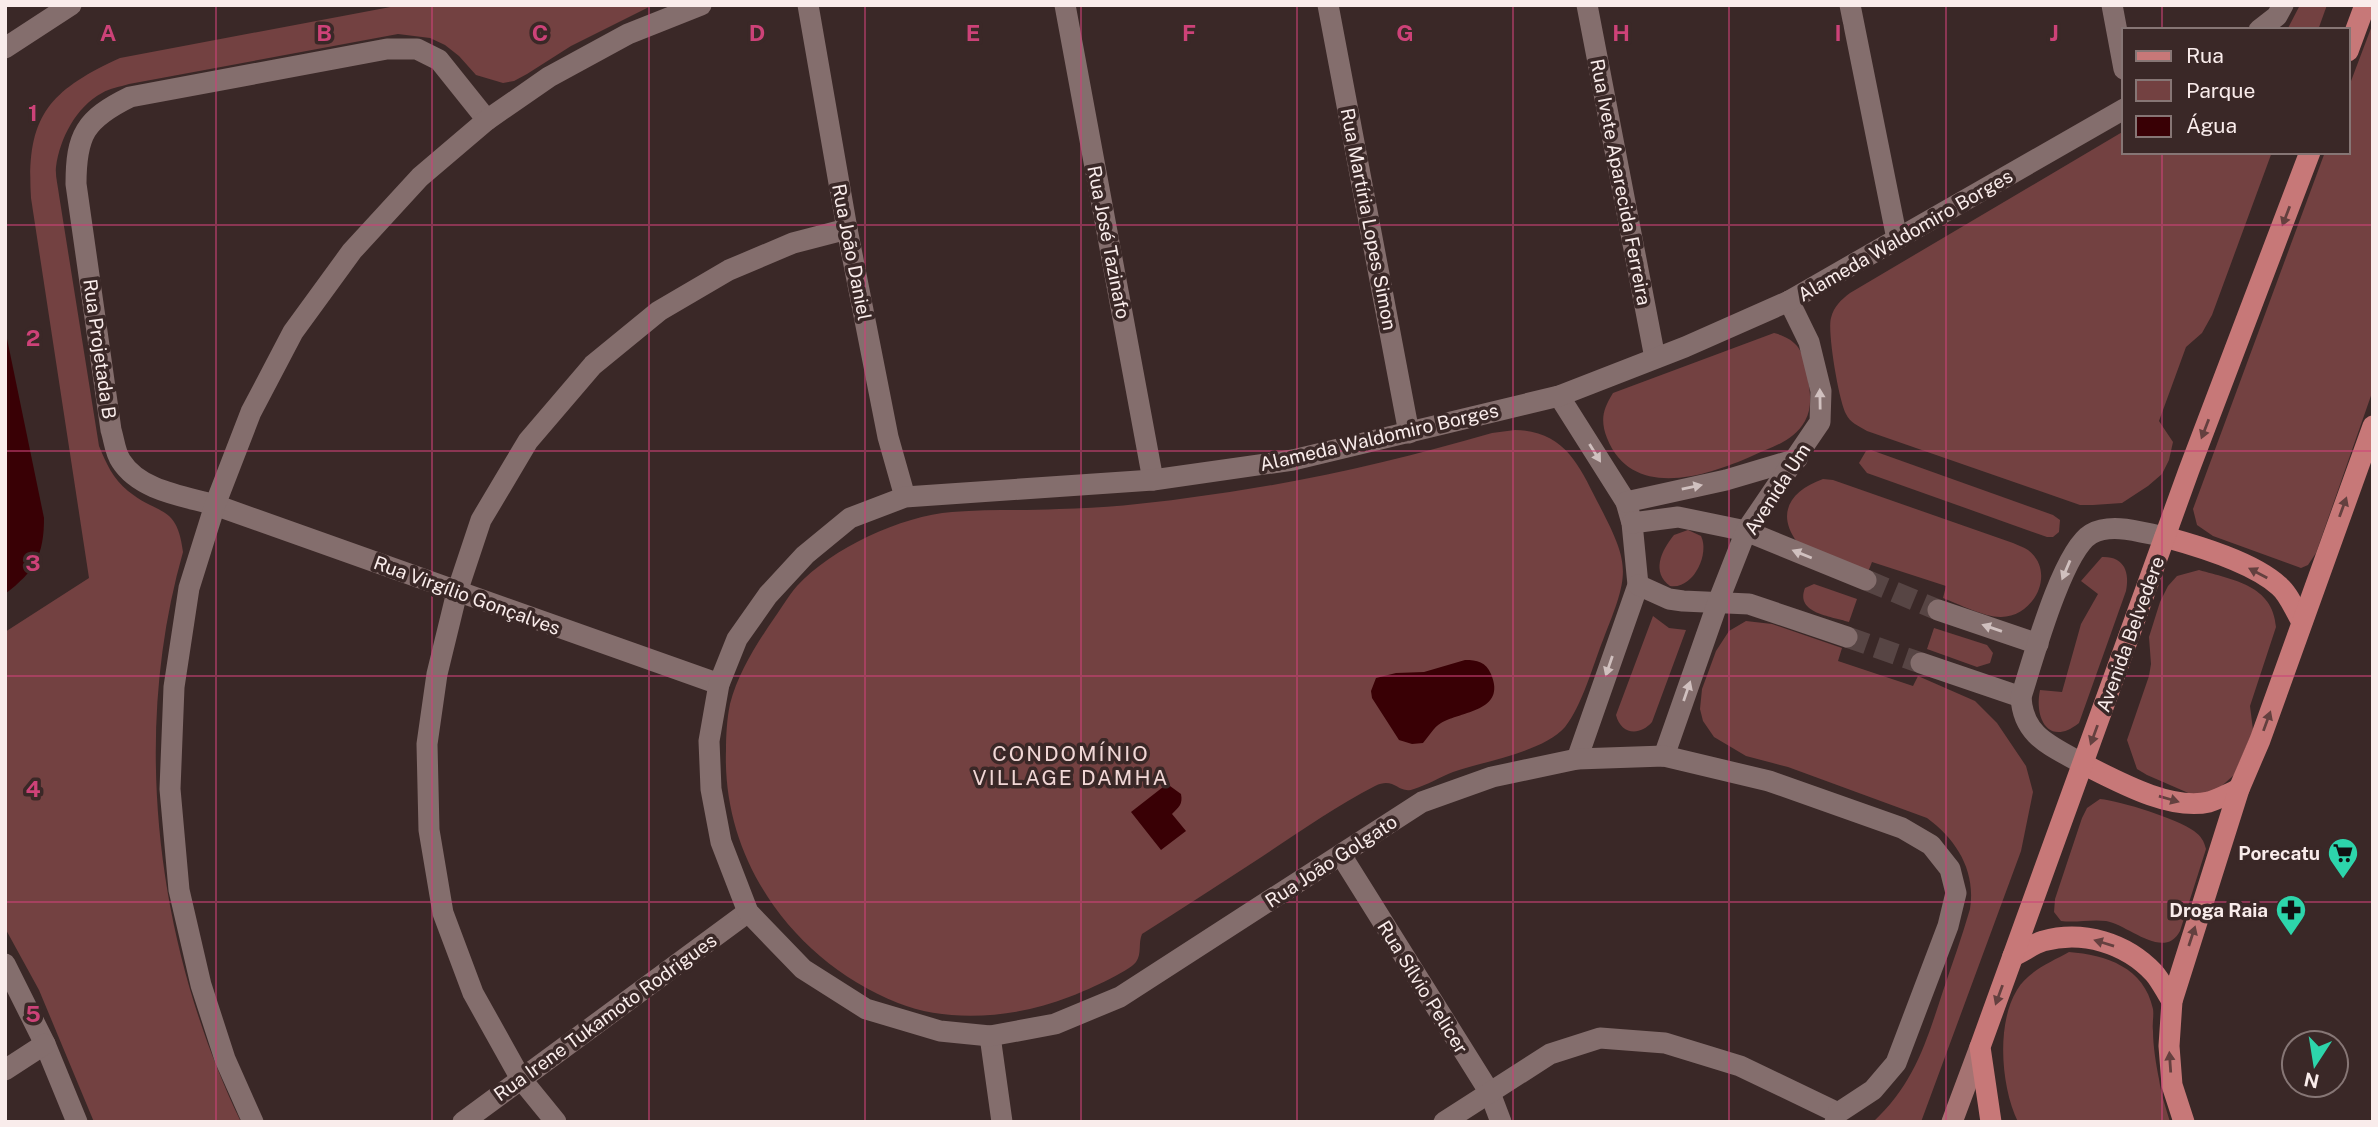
<svg xmlns="http://www.w3.org/2000/svg" width="2378" height="1127" font-family="'Public Sans',sans-serif">
<style>
.green{fill:#734141}
.water{fill:#390005}
.lines{fill:none;stroke-linecap:round;stroke-linejoin:round}
.minor-tunnel{stroke:#574544;stroke-width:21;stroke-dasharray:21 10;stroke-linecap:butt}
.minor{stroke:#846e6d;stroke-width:21}
.tertiary{stroke:#846e6d;stroke-width:21}
.secondary{stroke:#a57372;stroke-width:21}
.primary{stroke:#c77878;stroke-width:21}
.oneway{fill:#64403f}
.oneway2{fill:#d0c0bf}
.grid{fill:none;stroke:#cd4278;stroke-width:2;stroke-opacity:0.55}
.labels{text-anchor:middle;dominant-baseline:central;stroke-width:7;stroke-linejoin:round;paint-order:stroke}
.street-label{font-size:19px;fill:#f9eceb;stroke:#3a2827}
.poi-label{font-size:19px;font-weight:bold;fill:#f9eceb;stroke:#3a2827;text-anchor:end}
.neighbourhood-label{font-size:21px;letter-spacing:2px;fill:#f1d7d6;stroke:#3a2827}
.grid-label{font-size:23px;text-anchor:middle;font-weight:bold;fill:#cd4278;stroke:#3a2827;stroke-width:7;stroke-linejoin:round;paint-order:stroke}
</style>
<rect width="100%" height="100%" fill="#3a2827"/>
<!-- green -->
<g class="green">
<path d="M401,5H653L571,46L527,74L514,81L503,83L476,75L459,56L445,45L430,38L398,34L129,84C120,87 110,88 102,93C76,107 60,138 56,167C55,175 58,186 59,195L99,446C106,463 113,479 128,491C159,516 177,504 183,552C130,738 157,948 241,1122H94L39,990L5,928V632L89,578L31,198C26,117 48,91 120,58Z"/>
<polygon points="2300,5 2327,5 2318,30 2287,30"/>
<polygon points="2373,23 2373,390 2316,553 2308,565 2301,568 2213,536 2197,525 2193,509 2325,152 2348,152 2348,89"/>
<path d="M2124,131V152H2272L2212,315L2202,333L2186,347L2159,421L2173,442L2169,460L2162,474L2148,486L2122,503L2093,505H2080L1867,431C1859,426 1850,423 1846,414C1839,402 1827,331 1831,318C1834,306 1841,300 1850,293Z"/>
<path d="M1774,333C1797,339 1804,351 1807,374C1810,390 1813,407 1805,421C1794,441 1772,447 1752,456C1707,476 1632,501 1607,438C1600,420 1603,409 1613,393Z"/>
<path d="M1515,430C1563,431 1578,463 1597,501C1631,566 1630,572 1603,640C1593,665 1582,706 1565,727C1543,752 1485,761 1453,772C1440,777 1427,785 1414,789C1398,795 1395,776 1375,786C1336,806 1299,832 1263,856C1223,882 1183,908 1142,934C1138,943 1142,954 1136,962C1130,971 1081,993 1069,997C1019,1017 950,1024 898,1003C795,962 722,862 726,750C726,735 727,718 730,704C738,673 757,643 775,617C782,607 789,595 797,586C832,548 901,516 952,512C987,509 1023,511 1059,509C1102,508 1145,504 1187,498C1291,485 1392,462 1492,433Z"/>
<polygon points="1871,450 2053,515 2060,520 2059,532 2053,537 2047,537 1867,473 1859,463 1866,451"/>
<path d="M1823,479L1833,480L2013,543C2017,545 2024,547 2028,550C2057,572 2034,618 2000,617C1985,617 1958,604 1943,598L1946,586L1872,562L1868,572L1797,542C1775,512 1792,490 1823,479Z"/>
<path d="M1688,530L1701,536C1710,554 1693,590 1670,586C1651,572 1661,551 1674,535Z"/>
<path d="M2102,557C2124,556 2130,572 2126,591L2079,723C2049,747 2034,719 2040,690L2062,692L2081,624L2098,594L2081,581Z"/>
<path d="M2199,570C2233,580 2273,585 2276,627L2250,706L2253,730L2234,775L2216,791L2193,795L2147,775L2137,769L2127,740L2149,676L2151,664L2149,637L2160,602L2168,586L2177,576Z"/>
<path d="M1814,584L1857,599L1849,622C1830,616 1795,613 1805,588Z"/>
<path d="M1653,616L1669,628L1686,630L1652,722C1640,736 1621,735 1616,715Z"/>
<path d="M1746,621L1772,624L1842,648L1838,661L1913,686L1918,676L1975,701L1997,723L2026,766L2033,792L2021,851L1921,1122H1873C1914,1084 1926,1043 1943,991C1952,964 1962,937 1970,909C1976,871 1957,840 1927,818L1788,767L1746,756L1714,737L1703,721L1700,709L1702,689L1716,651L1729,631Z"/>
<polygon points="1934,628 1987,645 1993,653 1990,663 1977,667 1927,649"/>
<path d="M2100,799C2121,801 2178,819 2194,831C2201,836 2204,841 2206,849L2180,931C2164,961 2129,925 2106,921C2091,919 2076,923 2061,921L2054,912L2055,899L2082,818L2087,808Z"/>
<path d="M2069,952C2106,955 2144,967 2153,1009C2154,1016 2152,1024 2153,1031C2153,1046 2156,1064 2159,1079C2161,1094 2166,1108 2170,1122H2018C2001,1087 1996,1024 2017,990C2028,971 2051,962 2069,952Z"/>
</g>
<!-- water -->
<g class="water">
<path d="M5,329L44,518C44,555 35,571 5,594Z"/>
<path d="M1465,660C1477,660 1486,662 1491,674C1507,712 1461,711 1441,723C1434,727 1429,736 1423,743L1412,744L1399,740L1372,698L1371,691L1376,678L1396,673L1424,672Z"/>
<path d="M1170,786L1181,794C1183,804 1179,807 1172,814L1186,831L1161,850L1131,812L1163,787Z"/>
</g>
<g class="lines">
<!-- minor-tunnel -->
<g class="minor-tunnel">
<polyline points="1866,580 1938,610"/>
<polyline points="1847,637 1921,663"/>
</g>
<!-- minor -->
<g class="minor">
<polyline points="808,5 847,229 888,437 905,497"/>
<polyline points="1065,5 1153,480"/>
<polyline points="1328,5 1409,433"/>
<polyline points="1587,5 1655,358"/>
<polyline points="1850,5 1897,239"/>
<polyline points="2112,5 2124,69"/>
<polyline points="2259,30 2277,16 2283,5"/>
<path d="M487,120L439,60L417,49H387L130,97C85,119 76,135 76,184L111,430C114,439 115,453 121,461C140,491 184,496 215,505L719,684"/>
<polyline points="1559,396 1626,502 1632,523 1638,585 1577,759"/>
<polyline points="1626,502 1726,480 1797,459"/>
<polyline points="1632,523 1678,517 1746,531 1866,580"/>
<polyline points="1638,585 1669,599 1683,601 1749,604 1847,637"/>
<polyline points="1938,610 2038,644"/>
<polyline points="1921,663 2021,697"/>
<polyline points="1664,756 1718,602 1746,531 1820,422 1821,391 1809,342 1789,301"/>
<path d="M2083,764C2052,746 2023,737 2021,697C2032,663 2062,551 2091,534C2112,522 2143,533 2165,537"/>
<polyline points="1341,855 1490,1093 1501,1122"/>
<polyline points="5,964 45,1044 77,1122"/>
<polyline points="990,1036 1002,1122"/>
<polyline points="5,1070 45,1044"/>
<polyline points="253,1122 225,1059 201,985 179,890 170,789 174,687 189,588 215,505 251,412 293,332 352,251 420,177 487,120 549,77 628,34 701,5"/>
<polyline points="463,1122 748,912"/>
<polyline points="556,1122 521,1079 473,993 443,913 429,830 427,744 437,674 457,592 481,520 528,441 593,365 659,311 729,270 793,243 847,229"/>
<polyline points="1444,1122 1550,1054 1600,1038 1665,1043 1740,1066 1838,1113"/>
<polyline points="1835,1122 1838,1113 1873,1090 1896,1063 1948,926 1956,893 1950,869 1931,845 1902,828 1769,781 1664,756 1577,759 1492,777 1422,802 1120,997 1055,1024 990,1036 940,1031 866,1009 803,969 748,912 721,842 711,789 709,741 719,684 737,639 768,595 805,555 850,518 905,497 1153,480 1293,460 1559,396 1685,347 1789,301 2124,109"/>
</g>
<!-- tertiary -->
<polyline class="tertiary" points="5,48 71,5"/>
<!-- secondary -->
<polyline class="secondary" points="1952,1122 1980,1047"/>
<!-- primary -->
<g class="primary">
<polyline points="2348,51 2365,5"/>
<path d="M2165,537C2198,546 2253,562 2279,586C2289,594 2295,611 2302,622"/>
<path d="M2083,764C2117,781 2170,811 2209,802C2219,799 2230,793 2239,789"/>
<path d="M2013,956C2023,952 2033,944 2043,941C2083,930 2126,943 2154,973C2161,981 2166,992 2172,1001"/>
<polyline points="1991,1122 1980,1047 2189,470 2310,152"/>
<polyline points="2184,1122 2172,1085 2169,1046 2172,1001 2239,789 2260,740 2373,426"/>
</g>
</g>
<!-- one-way arrows -->
<defs><path id="oneway-solid" d="M-6-.8H1V-3.2L6.5 0L1 3.2V.8H-6Z" transform="scale(1.75)"/></defs>
<g class="oneway">
<use href="#oneway-solid" transform="translate(2286 216) rotate(111)"/>
<use href="#oneway-solid" transform="translate(2205 429) rotate(111)"/>
<use href="#oneway-solid" transform="translate(2343 507) rotate(-70)"/>
<use href="#oneway-solid" transform="translate(2258 573) rotate(-152)"/>
<use href="#oneway-solid" transform="translate(2267 721) rotate(-70)"/>
<use href="#oneway-solid" transform="translate(2094 735) rotate(110)"/>
<use href="#oneway-solid" transform="translate(2169 799) rotate(16)"/>
<use href="#oneway-solid" transform="translate(2192 936) rotate(-72)"/>
<use href="#oneway-solid" transform="translate(2104 943) rotate(-163)"/>
<use href="#oneway-solid" transform="translate(1999 995) rotate(110)"/>
<use href="#oneway-solid" transform="translate(2170 1062) rotate(-94)"/>
</g>
<g class="oneway2">
<use href="#oneway-solid" transform="translate(1820 399) rotate(-91)"/>
<use href="#oneway-solid" transform="translate(1595 453) rotate(58)"/>
<use href="#oneway-solid" transform="translate(1692 487) rotate(-12)"/>
<use href="#oneway-solid" transform="translate(1802 554) rotate(-158)"/>
<use href="#oneway-solid" transform="translate(2066 570) rotate(113)"/>
<use href="#oneway-solid" transform="translate(1992 628) rotate(-161)"/>
<use href="#oneway-solid" transform="translate(1609 666) rotate(109)"/>
<use href="#oneway-solid" transform="translate(1687 691) rotate(-71)"/>
</g>
<!-- grid -->
<path class="grid" d="M216,5V1122M432,5V1122M649,5V1122M865,5V1122M1081,5V1122M1297,5V1122M1513,5V1122M1729,5V1122M1946,5V1122M2162,5V30M2162,152V1122M5,225H2373M5,451H2373M5,676H2373M5,902H2373"/>
<!-- icons -->
<defs>
<g id="supermarket-pin" transform="scale(1.575)"><path d="M0 17L-7.5 6A9.5 9.5 0 1 1 7.5 6Z" fill="#2dd5ab" stroke="#3a2827"/><path d="M-6-5.5h2.5l.6 2H6L4.5 2H-2.5L-4.4-4H-6ZM-1.5 3.2a1.3 1.3 0 1 0 .1 0ZM3 3.2a1.3 1.3 0 1 0 .1 0Z" fill="#111"/></g>
<g id="pharmacy-pin" transform="scale(1.575)"><path d="M0 17L-7.5 6A9.5 9.5 0 1 1 7.5 6Z" fill="#2dd5ab" stroke="#3a2827"/><path d="M-2-6h4v4h4v4h-4v4h-4v-4h-4v-4h4Z" fill="#111"/></g>
</defs>
<g fill-rule="evenodd">
<use href="#supermarket-pin" x="2343" y="853"/>
<use href="#pharmacy-pin" x="2291" y="910"/>
</g>
<g class="labels">
<!-- street labels -->
<g class="street-label">
<text transform="translate(1621 182) rotate(79)">Rua Ivete Aparecida Ferreira</text>
<text transform="translate(1369 219) rotate(79)">Rua Martíria Lopes Simon</text>
<text transform="translate(1905 235) rotate(-30)">Alameda Waldomiro Borges</text>
<text transform="translate(1109 242) rotate(79)">Rua José Tazinafo</text>
<text transform="translate(852 252) rotate(79)">Rua João Daniel</text>
<text transform="translate(100 349) rotate(82)">Rua Projetada B</text>
<text transform="translate(1379 437) rotate(-13)">Alameda Waldomiro Borges</text>
<text transform="translate(1777 489) rotate(-57)">Avenida Um</text>
<text transform="translate(467 595) rotate(20)">Rua Virgílio Gonçalves</text>
<text transform="translate(2130 634) rotate(-70)">Avenida Belvedere</text>
<text transform="translate(1331 861) rotate(-33)">Rua João Golgato</text>
<text transform="translate(1423 987) rotate(58)">Rua Sílvio Pelicer</text>
<text transform="translate(605 1017) rotate(-36)">Rua Irene Tukamoto Rodrigues</text>
</g>
<!-- poi labels -->
<g class="poi-label">
<text x="2320" y="853">Porecatu</text>
<text x="2268" y="910">Droga Raia</text>
</g>
<!-- neighbourhood labels -->
<g class="neighbourhood-label">
<text x="1071" y="753">CONDOMÍNIO<tspan x="1071" dy="24">VILLAGE DAMHA</tspan></text>
</g>
</g>
<g class="grid-label">
<text x="108" y="41">A</text>
<text x="324" y="41">B</text>
<text x="540" y="41">C</text>
<text x="757" y="41">D</text>
<text x="973" y="41">E</text>
<text x="1189" y="41">F</text>
<text x="1405" y="41">G</text>
<text x="1621" y="41">H</text>
<text x="1838" y="41">I</text>
<text x="2054" y="41">J</text>
<text x="33" y="121">1</text>
<text x="33" y="346">2</text>
<text x="33" y="571">3</text>
<text x="33" y="797">4</text>
<text x="33" y="1022">5</text>
</g>
<!-- border -->
<rect width="2378" height="1127" fill="none" stroke="#f9eceb" stroke-width="14"/>
<!-- legend -->
<rect x="2122" y="28" width="228" height="126" fill="#3a2827" stroke="#867675" stroke-width="2"/>
<rect x="2136" y="51" width="35" height="10" fill="#c77878" stroke="#867675" stroke-width="2"/>
<text x="2186" y="63" font-size="21" fill="#f9eceb">Rua</text>
<rect x="2136" y="80" width="35" height="21" fill="#734141" stroke="#867675" stroke-width="2"/>
<text x="2186" y="98" font-size="21" fill="#f9eceb">Parque</text>
<rect x="2136" y="116" width="35" height="21" fill="#390005" stroke="#867675" stroke-width="2"/>
<text x="2186" y="133" font-size="21" fill="#f9eceb">Água</text>
<!-- north arrow -->
<g transform="translate(2315 1064) rotate(192)"><circle r="33" fill="#3a2827" stroke="#867675" stroke-width="2"/>
<path d="M0-5L12 26L0 18L-12 26Z" fill="#2dd5ab"/>
<text y="-10" font-size="19" font-weight="bold" text-anchor="middle" fill="#f9eceb">N</text>
</g>
</svg>
